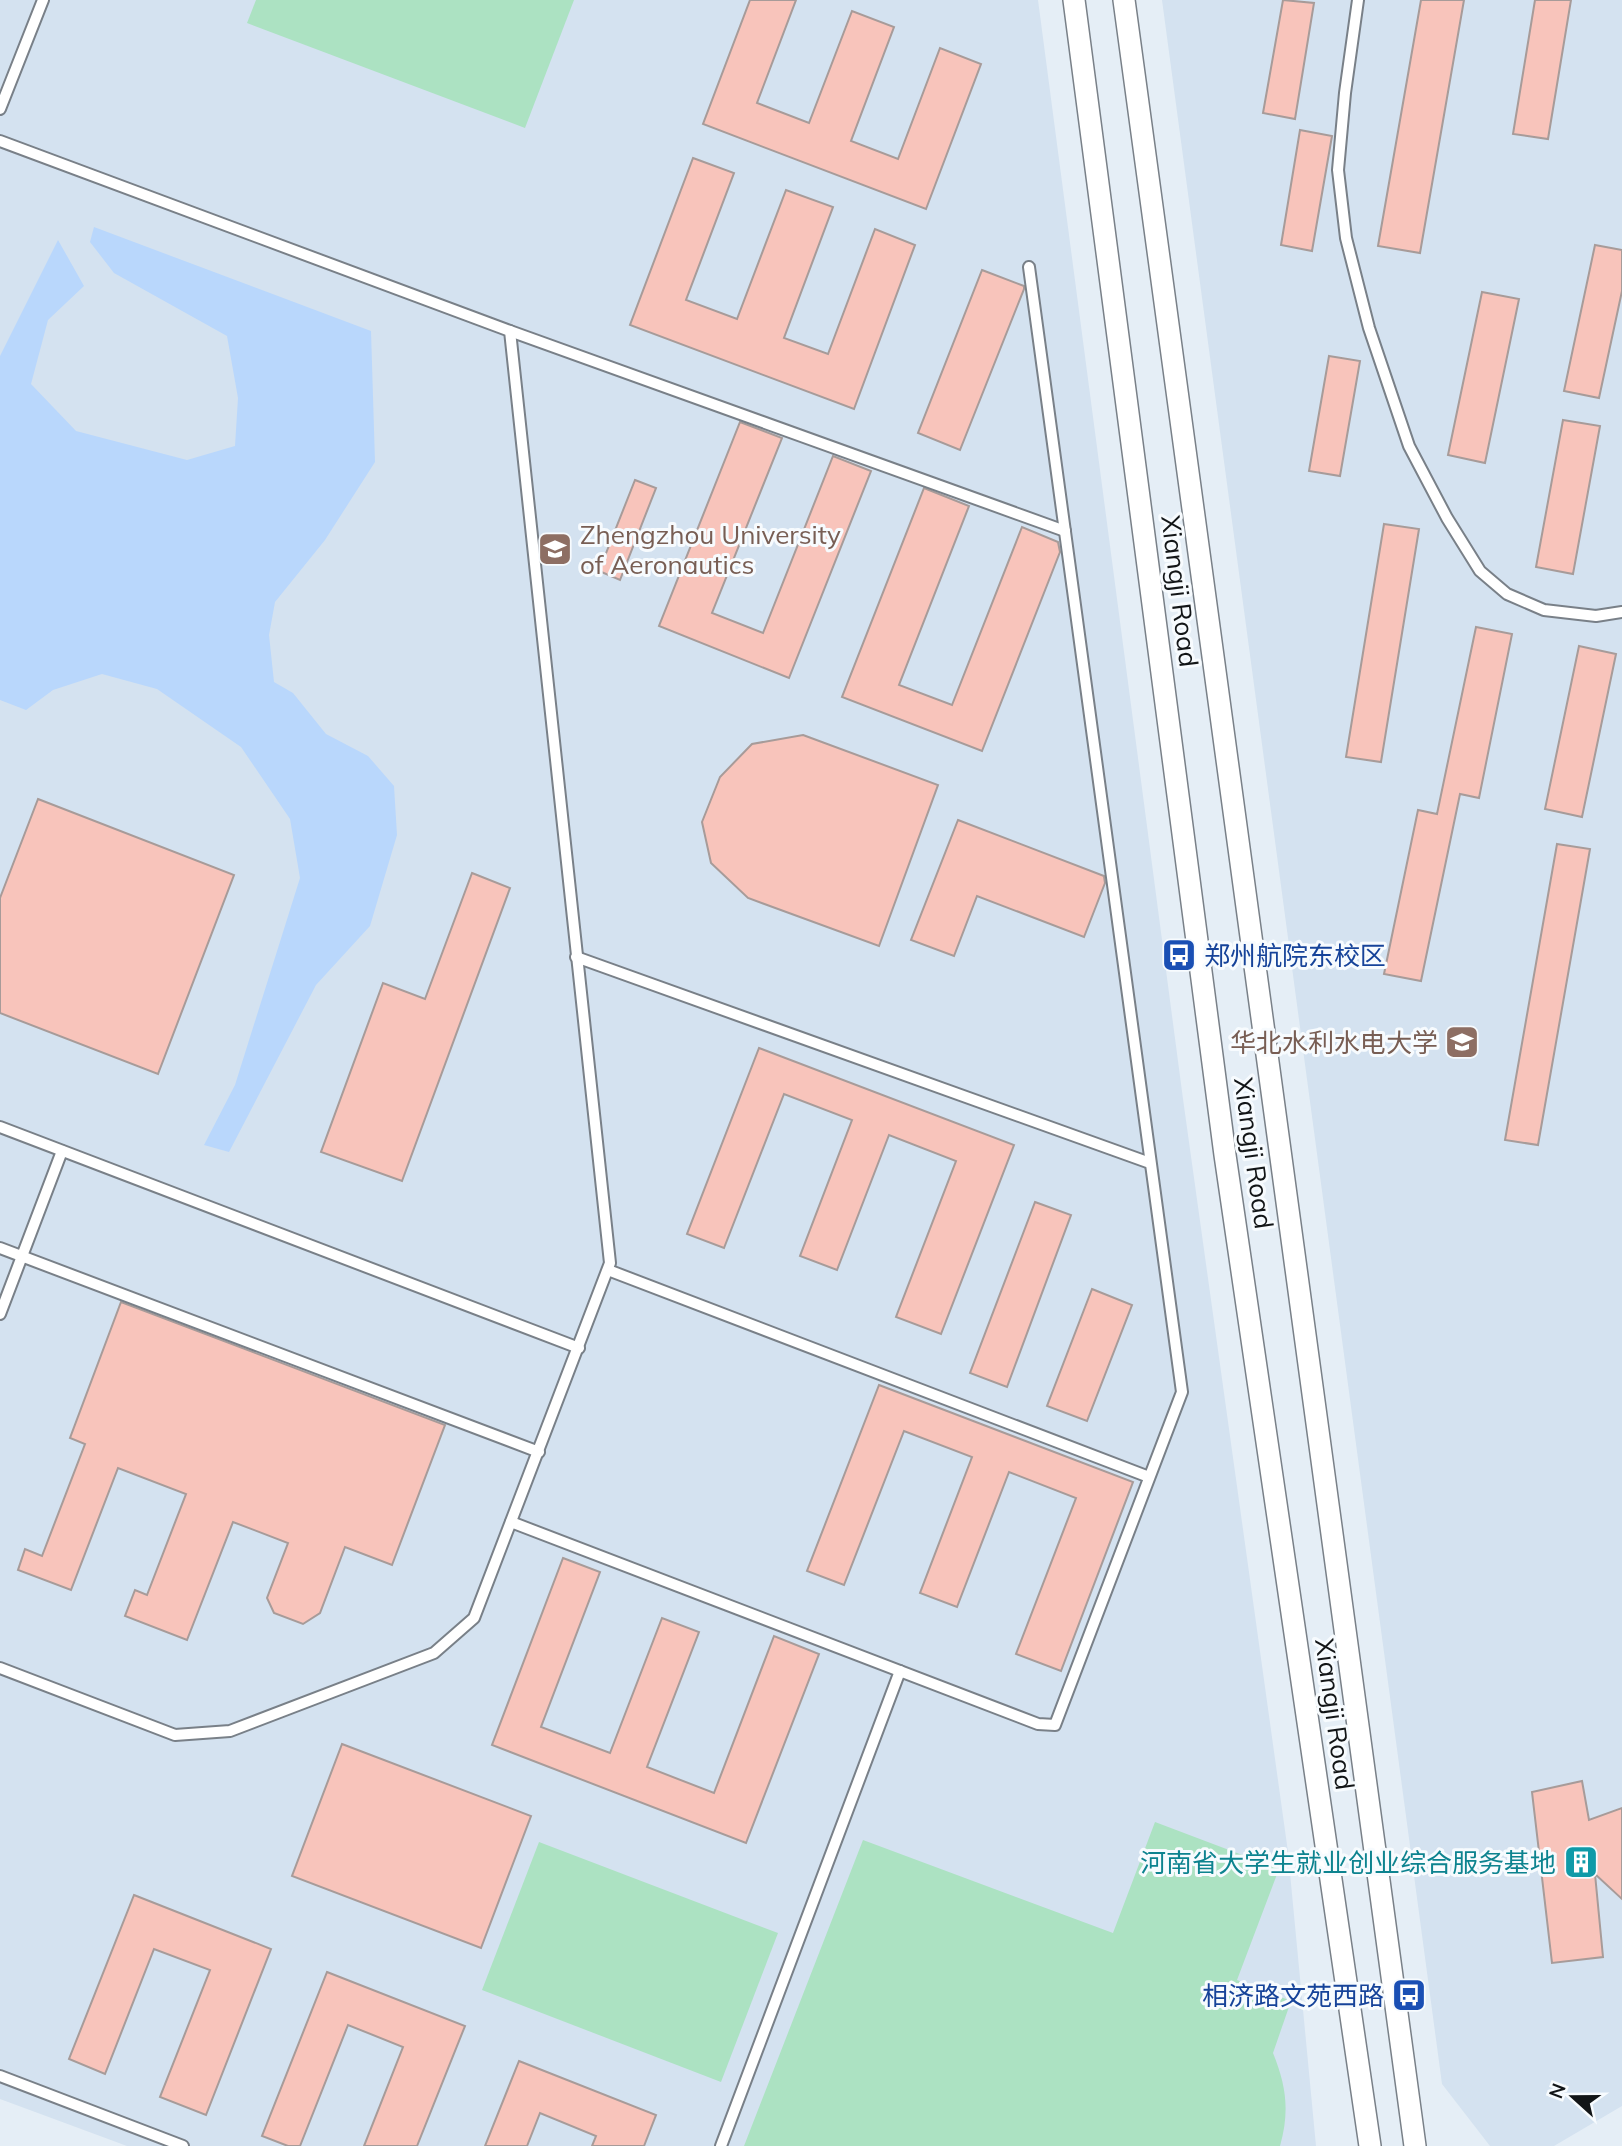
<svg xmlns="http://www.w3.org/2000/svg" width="1622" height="2146" font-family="Mulish,'Noto Sans SC',sans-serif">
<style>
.built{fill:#d4e2f0}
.green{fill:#ace2c2}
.water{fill:#b9d7fc}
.building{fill:#f8c4bb;stroke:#a79b99;stroke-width:2}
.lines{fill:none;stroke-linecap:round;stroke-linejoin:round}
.lane-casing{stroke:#798088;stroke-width:14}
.street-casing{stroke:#798088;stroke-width:24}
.lane{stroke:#fff;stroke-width:10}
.street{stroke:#fff;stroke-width:21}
.labels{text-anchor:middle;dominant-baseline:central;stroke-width:6;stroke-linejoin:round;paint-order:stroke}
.education-label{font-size:26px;fill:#785e54;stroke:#f7fbfe;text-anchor:start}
.street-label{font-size:26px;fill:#121517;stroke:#f7fbfe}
.transit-label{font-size:26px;fill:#164399;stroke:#f7fbfe;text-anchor:start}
.culture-label{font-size:26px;fill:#0d838f;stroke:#f7fbfe;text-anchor:end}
</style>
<rect width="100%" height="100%" fill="#e5eef6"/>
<!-- built -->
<g class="built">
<polygon points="0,0 1038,0 1183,1099 1288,1852 1316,2146 127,2146 0,2099"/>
<polygon points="1162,0 1622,0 1622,2106 1554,2146 1490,2146 1442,2084"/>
</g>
<!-- green -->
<g class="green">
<polygon points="256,0 574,0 525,128 247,23"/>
<path d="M1155,1822L1279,1869L1237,1980L1291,2001L1273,2053C1286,2085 1290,2111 1280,2146H744L863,1840L1113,1933Z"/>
<polygon points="539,1842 778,1933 721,2082 482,1990"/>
</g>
<!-- water -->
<polygon class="water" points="94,227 371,331 375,462 325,540 275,602 269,635 274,682 293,693 326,734 368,756 394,786 397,835 370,926 316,985 229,1152 204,1145 235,1085 300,878 290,819 241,747 157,689 102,674 53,690 26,710 0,700 0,356 58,240 84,286 48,320 31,384 76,431 187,460 235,446 238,398 227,336 114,273 90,242"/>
<!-- building -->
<g class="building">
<polygon points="750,0 796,0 757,103 809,123 852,11 894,27 851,141 898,159 940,48 981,64 926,209 703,124"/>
<polygon points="1283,0 1314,3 1295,119 1263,113"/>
<polygon points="1421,0 1464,0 1420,253 1378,246"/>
<polygon points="1535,0 1571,0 1548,139 1513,134"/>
<polygon points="1300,130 1332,136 1312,251 1281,245"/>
<polygon points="693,158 734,173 686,300 737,319 786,190 833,207 784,338 828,354 875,229 915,245 854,409 630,325"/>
<polygon points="1595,245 1622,250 1622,291 1599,398 1564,391"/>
<polygon points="982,270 1024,286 1024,289 960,450 918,433"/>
<polygon points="1482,292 1519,299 1485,463 1448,455"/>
<polygon points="1329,356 1360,361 1340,476 1309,471"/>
<polygon points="1563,420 1600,426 1573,574 1536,567"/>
<polygon points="740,422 782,438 712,613 763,633 833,456 871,471 789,678 659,626"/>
<polygon points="635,480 656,488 620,580 599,571"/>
<polygon points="924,488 969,506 899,685 952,705 1022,527 1058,542 1060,552 982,751 842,697"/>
<polygon points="1384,524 1419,529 1381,762 1346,757"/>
<polygon points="1476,627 1512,634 1479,798 1460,794 1421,981 1384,974 1418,810 1437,814"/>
<polygon points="1579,646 1616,654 1582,817 1545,809"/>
<polygon points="803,735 938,785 879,946 748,898 711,863 702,822 720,777 752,744"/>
<polygon points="38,799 234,875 158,1074 0,1013 0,898"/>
<polygon points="958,820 1104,876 1105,883 1084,937 977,896 954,956 911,940"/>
<polygon points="1557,844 1590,849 1538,1145 1505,1140"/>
<polygon points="472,873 510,888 402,1181 321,1152 383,983 425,999"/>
<polygon points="759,1048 1014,1145 941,1334 896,1317 956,1161 889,1135 837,1270 800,1256 852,1120 784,1094 724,1248 687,1234"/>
<polygon points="1035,1202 1071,1215 1007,1387 970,1373"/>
<polygon points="1092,1289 1132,1305 1087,1421 1047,1406"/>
<polygon points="121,1302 445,1425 392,1565 345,1547 320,1613 303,1624 274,1613 267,1598 288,1543 233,1522 187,1640 125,1616 135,1590 147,1595 186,1494 118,1468 71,1590 18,1570 25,1549 42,1556 85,1444 70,1438"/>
<polygon points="879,1385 1133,1482 1061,1671 1016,1654 1076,1498 1009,1472 957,1607 920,1593 972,1457 904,1431 844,1585 807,1571"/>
<polygon points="563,1558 600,1572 541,1727 610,1753 662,1618 699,1632 647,1767 714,1793 774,1636 819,1654 746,1843 492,1745"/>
<polygon points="342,1744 531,1816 481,1948 292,1876"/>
<polygon points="1582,1781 1589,1820 1622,1808 1622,1899 1595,1874 1603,1957 1552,1963 1532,1792"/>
<polygon points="134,1895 271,1949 206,2115 160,2097 210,1970 154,1949 105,2074 69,2059"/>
<polygon points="327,1972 465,2026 417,2146 364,2146 403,2047 348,2025 300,2146 288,2146 262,2136"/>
<polygon points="519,2061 656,2115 644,2146 592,2146 596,2136 540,2113 527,2146 485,2146"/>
</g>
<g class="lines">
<!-- lane casing -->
<g class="lane-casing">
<g id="lane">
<polyline points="1358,0 1345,93 1338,170 1346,238 1369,328 1409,446 1447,518 1480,571 1507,594 1544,610 1596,616 1622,612"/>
<polyline points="0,109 43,0"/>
<polyline points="0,141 510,331 610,1263 474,1618 434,1653 230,1731 175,1735 0,1668"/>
<polyline points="510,331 1065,531"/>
<polyline points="576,957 1150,1163"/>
<polyline points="0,1127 579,1348"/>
<polyline points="0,1248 539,1452"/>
<polyline points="608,1270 1149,1477"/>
<polyline points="0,1314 62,1151"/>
<polyline points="511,1522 1038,1724 1055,1725 1182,1392 1029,267"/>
<polyline points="0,2076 183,2146"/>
<polyline points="721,2146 900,1671"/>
</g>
</g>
<!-- street casing -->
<g class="street-casing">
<g id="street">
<polyline points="1074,0 1225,1155 1370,2146"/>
<polyline points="1124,0 1415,2146"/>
</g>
</g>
<!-- lane -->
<use href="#lane" class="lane"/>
<!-- street -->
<use href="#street" class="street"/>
</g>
<!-- icons -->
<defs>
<g id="university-square" transform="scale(1.75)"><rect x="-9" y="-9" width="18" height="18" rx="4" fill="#8d6e63" stroke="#f7fbfe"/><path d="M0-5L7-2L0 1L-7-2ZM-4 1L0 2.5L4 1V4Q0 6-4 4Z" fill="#fff"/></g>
<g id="bus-square" transform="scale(1.75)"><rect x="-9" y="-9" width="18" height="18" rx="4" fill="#1a4fb4" stroke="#f7fbfe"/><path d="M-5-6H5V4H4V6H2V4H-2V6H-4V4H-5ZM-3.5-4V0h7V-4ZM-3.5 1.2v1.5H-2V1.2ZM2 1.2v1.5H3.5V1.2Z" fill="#fff"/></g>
<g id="building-square" transform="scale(1.75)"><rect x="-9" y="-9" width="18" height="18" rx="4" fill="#0f9aa8" stroke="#f7fbfe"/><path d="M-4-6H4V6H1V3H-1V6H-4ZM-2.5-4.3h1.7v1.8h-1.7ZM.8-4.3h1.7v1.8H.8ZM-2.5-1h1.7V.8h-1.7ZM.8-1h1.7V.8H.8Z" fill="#fff"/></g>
</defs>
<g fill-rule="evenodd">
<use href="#university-square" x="555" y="549"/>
<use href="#bus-square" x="1179" y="955"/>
<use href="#university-square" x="1462" y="1042"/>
<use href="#building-square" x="1581" y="1862"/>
<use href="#bus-square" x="1409" y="1995"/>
</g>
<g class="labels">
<!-- education labels -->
<g class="education-label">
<text x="580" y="534">Zhengzhou University<tspan x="580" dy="30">of Aeronautics</tspan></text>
<text x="1438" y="1042" text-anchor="end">华北水利水电大学</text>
</g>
<!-- street labels -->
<g class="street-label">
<text transform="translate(1180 591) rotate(83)">Xiangji Road</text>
<text transform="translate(1254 1153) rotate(82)">Xiangji Road</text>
<text transform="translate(1335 1714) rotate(82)">Xiangji Road</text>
</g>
<!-- transit labels -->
<g class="transit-label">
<text x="1204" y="955">郑州航院东校区</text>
<text x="1384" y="1995" text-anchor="end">相济路文苑西路</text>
</g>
<!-- culture labels -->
<g class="culture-label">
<text x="1556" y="1862">河南省大学生就业创业综合服务基地</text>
</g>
</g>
<!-- north arrow -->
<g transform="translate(1573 2097) rotate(291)" stroke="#f7fbfe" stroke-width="5" paint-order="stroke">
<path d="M0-5L12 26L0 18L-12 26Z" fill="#121517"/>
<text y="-10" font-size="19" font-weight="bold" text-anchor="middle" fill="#121517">N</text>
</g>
</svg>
